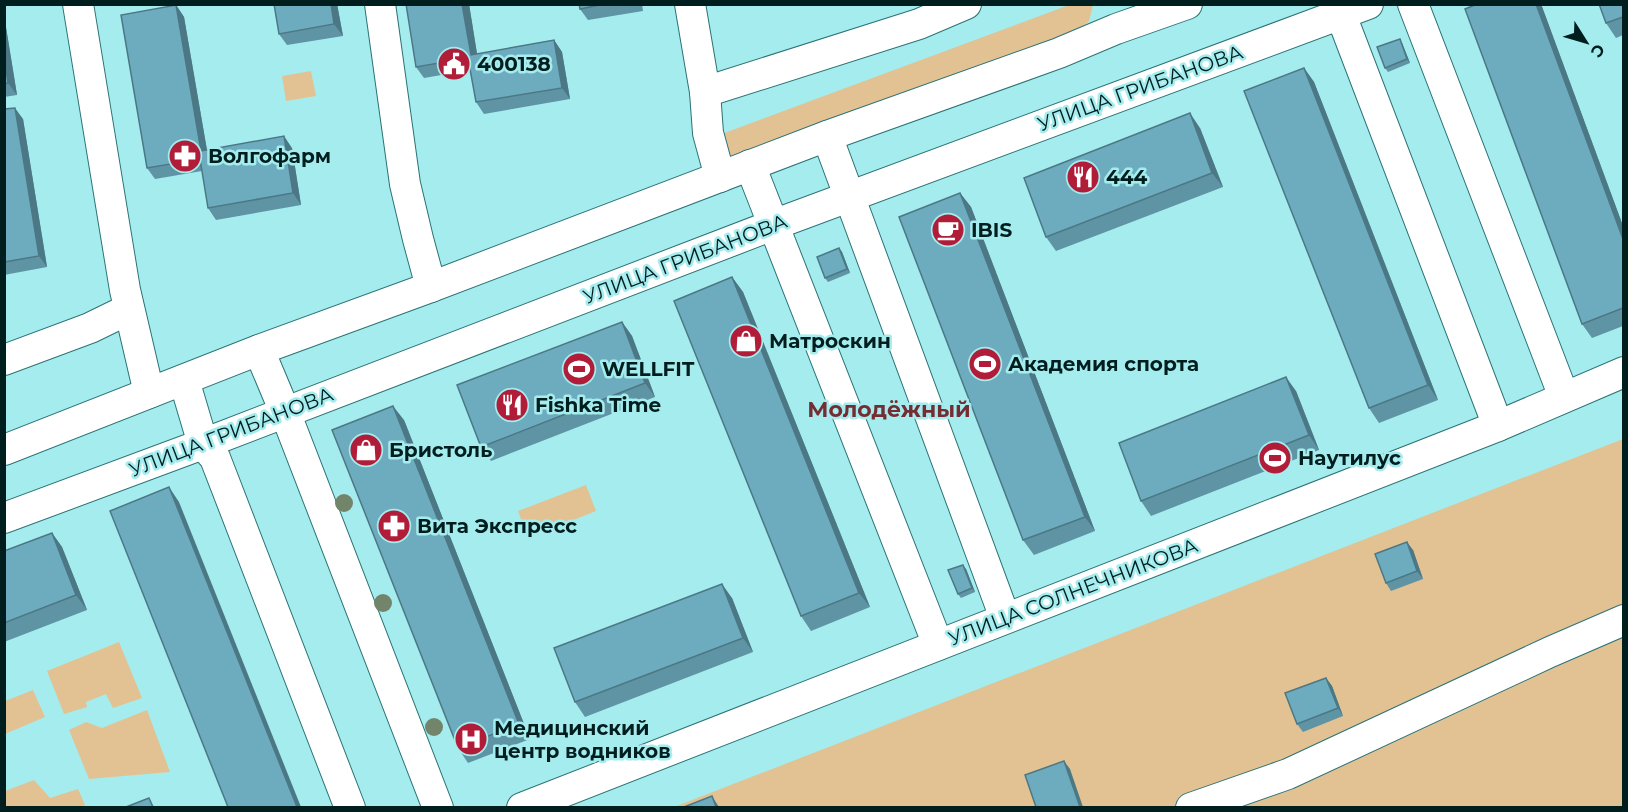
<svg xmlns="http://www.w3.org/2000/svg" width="1628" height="812" font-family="Montserrat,sans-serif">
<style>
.green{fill:#e2c293}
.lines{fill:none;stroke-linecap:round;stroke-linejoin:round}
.minor-casing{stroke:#2c7375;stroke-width:32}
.minor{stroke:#fff;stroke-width:30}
.tree{fill:#72856b}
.wall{fill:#5e94a3}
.shaded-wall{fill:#4c7885}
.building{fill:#6dacbe;stroke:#4c7885;stroke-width:1.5}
.labels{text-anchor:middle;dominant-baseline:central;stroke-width:5;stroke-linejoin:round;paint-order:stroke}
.poi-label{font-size:20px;font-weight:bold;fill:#011e1f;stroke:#a5ecee;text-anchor:start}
.street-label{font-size:20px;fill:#011e1f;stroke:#a5ecee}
.quarter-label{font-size:22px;font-weight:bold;fill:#742d33;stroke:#a5ecee}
</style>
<rect width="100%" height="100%" fill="#a5ecee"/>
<!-- green -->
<g class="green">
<path d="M1069,5H1093L1089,21L1073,36L740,158C725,156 721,149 719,135Z"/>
<polygon points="311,71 316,96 286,101 282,76"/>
<polygon points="1623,439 1623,807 674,807"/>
<polygon points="586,485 596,511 528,538 518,511"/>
<polygon points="119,642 142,698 113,708 106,694 86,702 87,707 64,714 47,671"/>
<polygon points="33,690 45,717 5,734 5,701"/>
<polygon points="147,710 170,772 89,779 69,730 86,722 102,728"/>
<polygon points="34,780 50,798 78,789 85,805 78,808 5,807 5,791"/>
</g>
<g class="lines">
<!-- minor casing -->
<g class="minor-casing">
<g id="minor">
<polyline points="78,4 125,290 149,393"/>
<polyline points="380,4 405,184 418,239 431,287"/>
<polyline points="690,4 705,92 708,133 720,177"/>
<polyline points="1413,4 1564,397"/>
<polyline points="1341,15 1498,426"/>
<polyline points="705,92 919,24 966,4"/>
<polyline points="827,136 1005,618"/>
<polyline points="750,165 938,645"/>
<polyline points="259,350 285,412 438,808"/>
<polyline points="4,360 90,328 129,309"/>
<polyline points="184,380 203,444 215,458 350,808"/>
<polyline points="4,450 259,350 431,287 827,136 1059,53 1116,29 1187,4"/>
<polyline points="4,518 203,444 773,225 1368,4"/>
<polyline points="522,808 1498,426 1624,372"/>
<polyline points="1191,808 1288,774 1550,652 1624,620"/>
</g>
</g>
<!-- minor -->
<use href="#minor" class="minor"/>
</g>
<!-- trees -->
<g class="tree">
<circle cx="344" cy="503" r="9"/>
<circle cx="383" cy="603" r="9"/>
<circle cx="434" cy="727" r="9"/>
</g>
<!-- wall -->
<g class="wall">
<polygon points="337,4 343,36 287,45 279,34"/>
<polygon points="406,4 469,4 477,54 554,40 562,52 570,99 484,114 476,102 470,70 424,78 416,67"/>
<polygon points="579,4 642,4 643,11 588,20 580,9"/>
<polygon points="1477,4 1541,4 1623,226 1623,326 1592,338 1582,324"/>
<polygon points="1623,4 1623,35 1616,38 1606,23"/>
<polygon points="176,5 184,17 207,150 292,148 301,205 216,220 208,208 202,171 155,179 147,168"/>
<polygon points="4,15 17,95 4,97"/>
<polygon points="1402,43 1410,63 1388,72 1385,68"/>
<polygon points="1304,68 1314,82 1438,400 1379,423 1369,408"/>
<polygon points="4,109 23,119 47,267 4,275"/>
<polygon points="1200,128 1223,187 1056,251 1046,237"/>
<polygon points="960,193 971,207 1095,531 1034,555 1023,540"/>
<polygon points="839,248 842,252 850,273 828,282 825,278"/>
<polygon points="732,277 743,292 870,607 811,631 801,616"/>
<polygon points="622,322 632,336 655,397 491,461 481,447"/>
<polygon points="1296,391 1319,450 1151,516 1141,501"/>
<polygon points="404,420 530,739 468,763 458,748"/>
<polygon points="52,533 62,547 87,610 4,642 4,551"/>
<polygon points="1413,550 1423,579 1391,591 1386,583"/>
<polygon points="966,569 975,592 961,598 958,594"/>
<polygon points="732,598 753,652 585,717 575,702"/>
<polygon points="1326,678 1332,686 1343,716 1303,732 1297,724"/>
</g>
<!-- shaded-wall -->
<g class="shaded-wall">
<polygon points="331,4 337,4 343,36 334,24"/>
<polygon points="462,4 469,4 479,66 471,55"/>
<polygon points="1536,4 1541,4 1623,226 1623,239"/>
<polygon points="176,5 184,17 209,162 201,151"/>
<polygon points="4,15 17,95 8,83 4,57"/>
<polygon points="1400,39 1402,43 1410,63 1407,59"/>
<polygon points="554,40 562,52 570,99 562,88"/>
<polygon points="1304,68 1314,82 1438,400 1428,385"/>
<polygon points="15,108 23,119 47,267 39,256"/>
<polygon points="1190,113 1200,128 1223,187 1212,173"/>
<polygon points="284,136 292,148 301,205 293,193"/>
<polygon points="960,193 971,207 1095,531 1085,517"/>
<polygon points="839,248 842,252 850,273 847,269"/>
<polygon points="732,277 743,292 870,607 859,593"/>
<polygon points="622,322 632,336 655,397 645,383"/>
<polygon points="1286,377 1296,391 1319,450 1309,435"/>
<polygon points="393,406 404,420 530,739 519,724"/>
<polygon points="169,487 179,502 301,807 297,807"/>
<polygon points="52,533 62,547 87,610 76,595"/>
<polygon points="1407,542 1413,550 1423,579 1417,571"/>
<polygon points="963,565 966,569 975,592 972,588"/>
<polygon points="722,584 732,598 753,652 743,638"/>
<polygon points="1326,678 1332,686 1343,716 1338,708"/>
<polygon points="1064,761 1070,769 1083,807 1080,807"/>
<polygon points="712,796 717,804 719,807 716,807"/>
</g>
<!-- building -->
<g class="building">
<polygon points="274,4 331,4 334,24 279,34"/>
<polygon points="406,4 462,4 471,55 554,40 562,88 476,102 468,58 416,67"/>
<polygon points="579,4 604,4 580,9"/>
<polygon points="1477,4 1536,4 1623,239 1623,308 1582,324 1465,9"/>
<polygon points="1599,4 1623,4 1623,17 1606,23"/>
<polygon points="176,5 201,151 284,136 293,193 208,208 200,159 147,168 121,15"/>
<polygon points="1400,39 1407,59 1385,68 1377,47"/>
<polygon points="4,57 8,83 4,84"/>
<polygon points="1304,68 1428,385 1369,408 1244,91"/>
<polygon points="15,108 39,256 4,262 4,109"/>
<polygon points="1190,113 1212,173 1046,237 1024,178"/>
<polygon points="960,193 1085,517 1023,540 899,217"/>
<polygon points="839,248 847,269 825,278 817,257"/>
<polygon points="732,277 859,593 801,616 674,301"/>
<polygon points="622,322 645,383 481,447 457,385"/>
<polygon points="1286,377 1309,435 1141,501 1119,443"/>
<polygon points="393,406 519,724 458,748 332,430"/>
<polygon points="169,487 297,807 228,807 110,511"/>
<polygon points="52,533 76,595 4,623 4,551"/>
<polygon points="1407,542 1417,571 1386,583 1375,554"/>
<polygon points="963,565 972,588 958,594 948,570"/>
<polygon points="722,584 743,638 575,702 554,648"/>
<polygon points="1326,678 1338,708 1297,724 1285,693"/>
<polygon points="1064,761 1080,807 1036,807 1025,775"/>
<polygon points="712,796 716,807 684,807"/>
<polygon points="149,798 153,807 126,807"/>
</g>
<!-- icons -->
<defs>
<g id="civic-disc" transform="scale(1.725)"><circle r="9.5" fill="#b11d39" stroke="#a5ecee"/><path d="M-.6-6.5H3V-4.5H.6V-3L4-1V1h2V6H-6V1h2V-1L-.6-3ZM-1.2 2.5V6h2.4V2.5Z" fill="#fff"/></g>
<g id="pharmacy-disc" transform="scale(1.725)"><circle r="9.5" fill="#b11d39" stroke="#a5ecee"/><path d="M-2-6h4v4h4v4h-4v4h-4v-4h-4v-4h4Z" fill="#fff"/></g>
<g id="restaurant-disc" transform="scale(1.725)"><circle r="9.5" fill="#b11d39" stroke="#a5ecee"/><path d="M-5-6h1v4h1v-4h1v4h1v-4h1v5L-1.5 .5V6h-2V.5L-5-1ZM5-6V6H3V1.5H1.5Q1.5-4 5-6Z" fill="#fff"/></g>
<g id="cafe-disc" transform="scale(1.725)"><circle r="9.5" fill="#b11d39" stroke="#a5ecee"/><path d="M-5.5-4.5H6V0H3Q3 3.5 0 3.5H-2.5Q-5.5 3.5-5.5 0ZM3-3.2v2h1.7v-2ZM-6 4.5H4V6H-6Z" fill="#fff"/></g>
<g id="shop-disc" transform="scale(1.725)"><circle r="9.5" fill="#b11d39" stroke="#a5ecee"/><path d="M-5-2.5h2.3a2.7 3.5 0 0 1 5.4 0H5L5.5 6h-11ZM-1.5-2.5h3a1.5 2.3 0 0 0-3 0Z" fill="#fff"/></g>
<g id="stadium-disc" transform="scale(1.725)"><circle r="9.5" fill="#b11d39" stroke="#a5ecee"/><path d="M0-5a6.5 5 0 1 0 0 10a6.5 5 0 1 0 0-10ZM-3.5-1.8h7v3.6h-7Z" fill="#fff"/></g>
<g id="hospital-disc" transform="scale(1.725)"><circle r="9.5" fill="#b11d39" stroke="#a5ecee"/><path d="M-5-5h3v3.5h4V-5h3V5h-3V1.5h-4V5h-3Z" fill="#fff"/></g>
</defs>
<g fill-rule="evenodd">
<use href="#civic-disc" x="454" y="64"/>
<use href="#pharmacy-disc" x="185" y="156"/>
<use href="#restaurant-disc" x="1083" y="177"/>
<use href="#cafe-disc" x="948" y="230"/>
<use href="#shop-disc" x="746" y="341"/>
<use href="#stadium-disc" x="985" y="364"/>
<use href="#stadium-disc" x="579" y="369"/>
<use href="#restaurant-disc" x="512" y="405"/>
<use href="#shop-disc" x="366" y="450"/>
<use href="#stadium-disc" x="1275" y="458"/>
<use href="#pharmacy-disc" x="394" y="526"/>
<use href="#hospital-disc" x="471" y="739"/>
</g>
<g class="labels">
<!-- poi labels -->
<g class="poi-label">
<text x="477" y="64">400138</text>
<text x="208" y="156">Волгофарм</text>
<text x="1106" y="177">444</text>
<text x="971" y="230">IBIS</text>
<text x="769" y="341">Матроскин</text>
<text x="1008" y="364">Академия спорта</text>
<text x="602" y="369">WELLFIT</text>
<text x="535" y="405">Fishka Time</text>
<text x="389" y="450">Бристоль</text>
<text x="1298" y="458">Наутилус</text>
<text x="417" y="526">Вита Экспресс</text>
<text x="494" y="728">Медицинский<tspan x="494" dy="23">центр водников</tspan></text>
</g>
<!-- street labels -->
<g class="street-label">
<text transform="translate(1140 88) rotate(-20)">УЛИЦА ГРИБАНОВА</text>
<text transform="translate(685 259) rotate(-21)">УЛИЦА ГРИБАНОВА</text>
<text transform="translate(231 432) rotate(-21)">УЛИЦА ГРИБАНОВА</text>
<text transform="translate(1073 592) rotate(-21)">УЛИЦА СОЛНЕЧНИКОВА</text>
</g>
<!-- quarter labels -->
<g class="quarter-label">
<text x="889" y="409">Молодёжный</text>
</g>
</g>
<!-- border -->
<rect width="1628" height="812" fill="none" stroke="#011e1f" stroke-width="12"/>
<!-- north arrow -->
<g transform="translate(1586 42) rotate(127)" stroke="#a5ecee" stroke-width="4.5" paint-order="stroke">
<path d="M0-4.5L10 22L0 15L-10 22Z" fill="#011e1f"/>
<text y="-9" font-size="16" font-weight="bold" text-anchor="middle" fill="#011e1f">С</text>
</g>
</svg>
